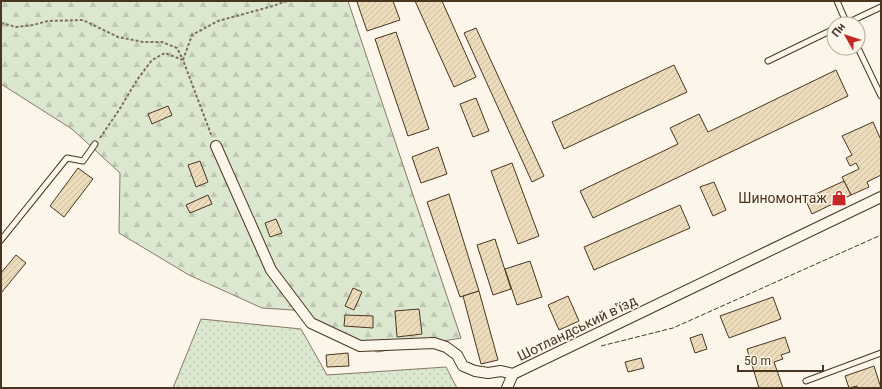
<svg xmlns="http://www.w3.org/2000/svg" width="882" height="389" font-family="Roboto,sans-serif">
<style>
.grass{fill:url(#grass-dots);stroke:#887966}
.forest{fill:url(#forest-firs);stroke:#887966}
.building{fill:url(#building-hatch);stroke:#4a3520}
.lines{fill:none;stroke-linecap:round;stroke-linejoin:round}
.service-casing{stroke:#4a3520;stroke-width:7}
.minor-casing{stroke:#4a3520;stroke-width:12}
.path{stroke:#7f6f5c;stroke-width:2;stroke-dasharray:3 2;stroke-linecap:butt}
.service{stroke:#fbf6e9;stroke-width:5}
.minor{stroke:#fbf6e9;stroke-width:10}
.fence{stroke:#4a3520;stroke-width:1;stroke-dasharray:5 2;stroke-linecap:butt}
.labels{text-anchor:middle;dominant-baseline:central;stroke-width:3;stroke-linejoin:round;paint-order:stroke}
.poi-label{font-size:14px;fill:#4a3520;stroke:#fbf6e9;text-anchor:end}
.street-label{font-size:14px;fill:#4a3520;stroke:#fbf6e9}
</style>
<defs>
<pattern id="grass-dots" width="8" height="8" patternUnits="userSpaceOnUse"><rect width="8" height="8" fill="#dce7d0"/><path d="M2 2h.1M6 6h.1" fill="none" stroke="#bec7b2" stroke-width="1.8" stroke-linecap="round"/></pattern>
<pattern id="forest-firs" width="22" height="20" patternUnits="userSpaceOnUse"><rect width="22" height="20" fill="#dce7d0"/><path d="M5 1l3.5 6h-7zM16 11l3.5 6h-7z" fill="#bec7b2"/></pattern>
<pattern id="building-hatch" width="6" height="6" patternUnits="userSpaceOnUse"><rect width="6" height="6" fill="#ecdcbc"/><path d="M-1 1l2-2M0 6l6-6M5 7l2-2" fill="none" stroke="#ccbda1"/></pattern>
</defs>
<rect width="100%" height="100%" fill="#fbf6e9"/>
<!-- grass -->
<polygon class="grass" points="201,319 301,329 327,375 446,367 457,388 173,388"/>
<!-- forest -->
<polygon class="forest" points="1,1 348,1 461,338 377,352 293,310 262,308 189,275 119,233 120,173 72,129 1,84"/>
<!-- building -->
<g class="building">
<polygon points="361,1 393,1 400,20 367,31 357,2"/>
<polygon points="415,1 442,1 476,77 454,87"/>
<polygon points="476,28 544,176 532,182 464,33"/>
<polygon points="396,32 429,129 408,136 375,39"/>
<polygon points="674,65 687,92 564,149 552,122"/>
<polygon points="836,70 848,96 593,218 580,191 678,144 670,128 699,114 708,132"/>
<polygon points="476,98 489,131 473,137 460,104"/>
<polygon points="168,106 172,115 152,124 148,114"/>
<polygon points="873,122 881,140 881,175 867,182 869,187 851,195 842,177 859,169 856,163 850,166 846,158 852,155 842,136"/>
<polygon points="438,147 447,174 421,183 412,157"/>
<polygon points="200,161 208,182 196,187 188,165"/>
<polygon points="512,163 539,236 518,244 491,171"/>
<polygon points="78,168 93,179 64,217 50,206"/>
<polygon points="844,181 851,195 812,214 805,199"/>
<polygon points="714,182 726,210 713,216 700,187"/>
<polygon points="449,194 479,291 460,297 427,202"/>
<polygon points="208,195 212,204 190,213 186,205"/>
<polygon points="680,205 690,228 594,270 584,247"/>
<polygon points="276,219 282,233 270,237 265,223"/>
<polygon points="495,239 511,289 493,295 477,245"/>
<polygon points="16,255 26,263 1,293 1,273"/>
<polygon points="530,261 542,297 517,305 505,269"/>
<polygon points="353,288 362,292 354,310 345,306"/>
<polygon points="479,291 498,360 481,364 463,296"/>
<polygon points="568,296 579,321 559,330 548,305"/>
<polygon points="773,297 781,319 729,338 720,316"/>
<polygon points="419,309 422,334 397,337 395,311"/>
<polygon points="345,315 373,316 373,328 344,326"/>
<polygon points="702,334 707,349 695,353 690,338"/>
<polygon points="785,337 790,352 781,355 783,359 774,362 783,388 759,388 747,349"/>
<polygon points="348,353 349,366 327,367 326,355"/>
<polygon points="641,358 644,368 628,372 625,362"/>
<polygon points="874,366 881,388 858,388 857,386 849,388 845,376"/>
</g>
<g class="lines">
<!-- service casing -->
<g class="service-casing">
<g id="service">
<polyline points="837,1 847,24"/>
<polyline points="845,24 881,7"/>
<polyline points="858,48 881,96"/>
<polyline points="768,61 834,29"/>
<polyline points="1,240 67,158 83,161 95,144"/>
<polyline points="806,381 881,353"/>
</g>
</g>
<!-- minor casing -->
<g class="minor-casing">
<g id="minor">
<polyline points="216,146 271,270 311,323 360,346 434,343 446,347 457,355 463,366 475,371 488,373 501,371 513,374 881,197"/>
<polyline points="507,388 513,374"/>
</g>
</g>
<!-- path -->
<g class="path">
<polyline points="1,23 16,27 33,25 48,21 83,20 118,37 143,42 162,42 177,48 182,58"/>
<polyline points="183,60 192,35 218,21 273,6 287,1"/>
<polyline points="100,138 119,110 137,80 152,60 165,53 183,60 212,137"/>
</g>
<!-- service -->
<use href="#service" class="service"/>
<!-- minor -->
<use href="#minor" class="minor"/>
<!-- fence -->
<polyline class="fence" points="601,346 673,328 881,235"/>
</g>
<!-- icons -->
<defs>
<g id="shop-bare" transform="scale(1.2)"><path d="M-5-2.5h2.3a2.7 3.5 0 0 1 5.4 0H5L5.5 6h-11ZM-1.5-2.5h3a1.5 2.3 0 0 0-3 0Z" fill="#c62828" stroke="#fbf6e9" stroke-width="2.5" paint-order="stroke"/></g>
</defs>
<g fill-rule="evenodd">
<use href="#shop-bare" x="839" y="198"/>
</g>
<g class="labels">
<!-- poi labels -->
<g class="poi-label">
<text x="827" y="198">Шиномонтаж</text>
</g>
<!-- street labels -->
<g class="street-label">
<text transform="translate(577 328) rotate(-26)">Шотландський в'їзд</text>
</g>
</g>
<!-- border -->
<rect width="882" height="389" fill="none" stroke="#4a3520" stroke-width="4"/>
<!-- north arrow -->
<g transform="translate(846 36) rotate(309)"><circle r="19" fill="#fbf6e9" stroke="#b4a999"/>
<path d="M0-3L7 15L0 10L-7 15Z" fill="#c62828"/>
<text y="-6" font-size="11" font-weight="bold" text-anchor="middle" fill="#4a3520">Пн</text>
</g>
<!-- scale -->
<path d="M738 365v6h85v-6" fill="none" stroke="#4a3520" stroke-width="2"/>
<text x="744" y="365" font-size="12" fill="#4a3520" stroke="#fbf6e9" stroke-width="3" paint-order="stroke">50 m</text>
</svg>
